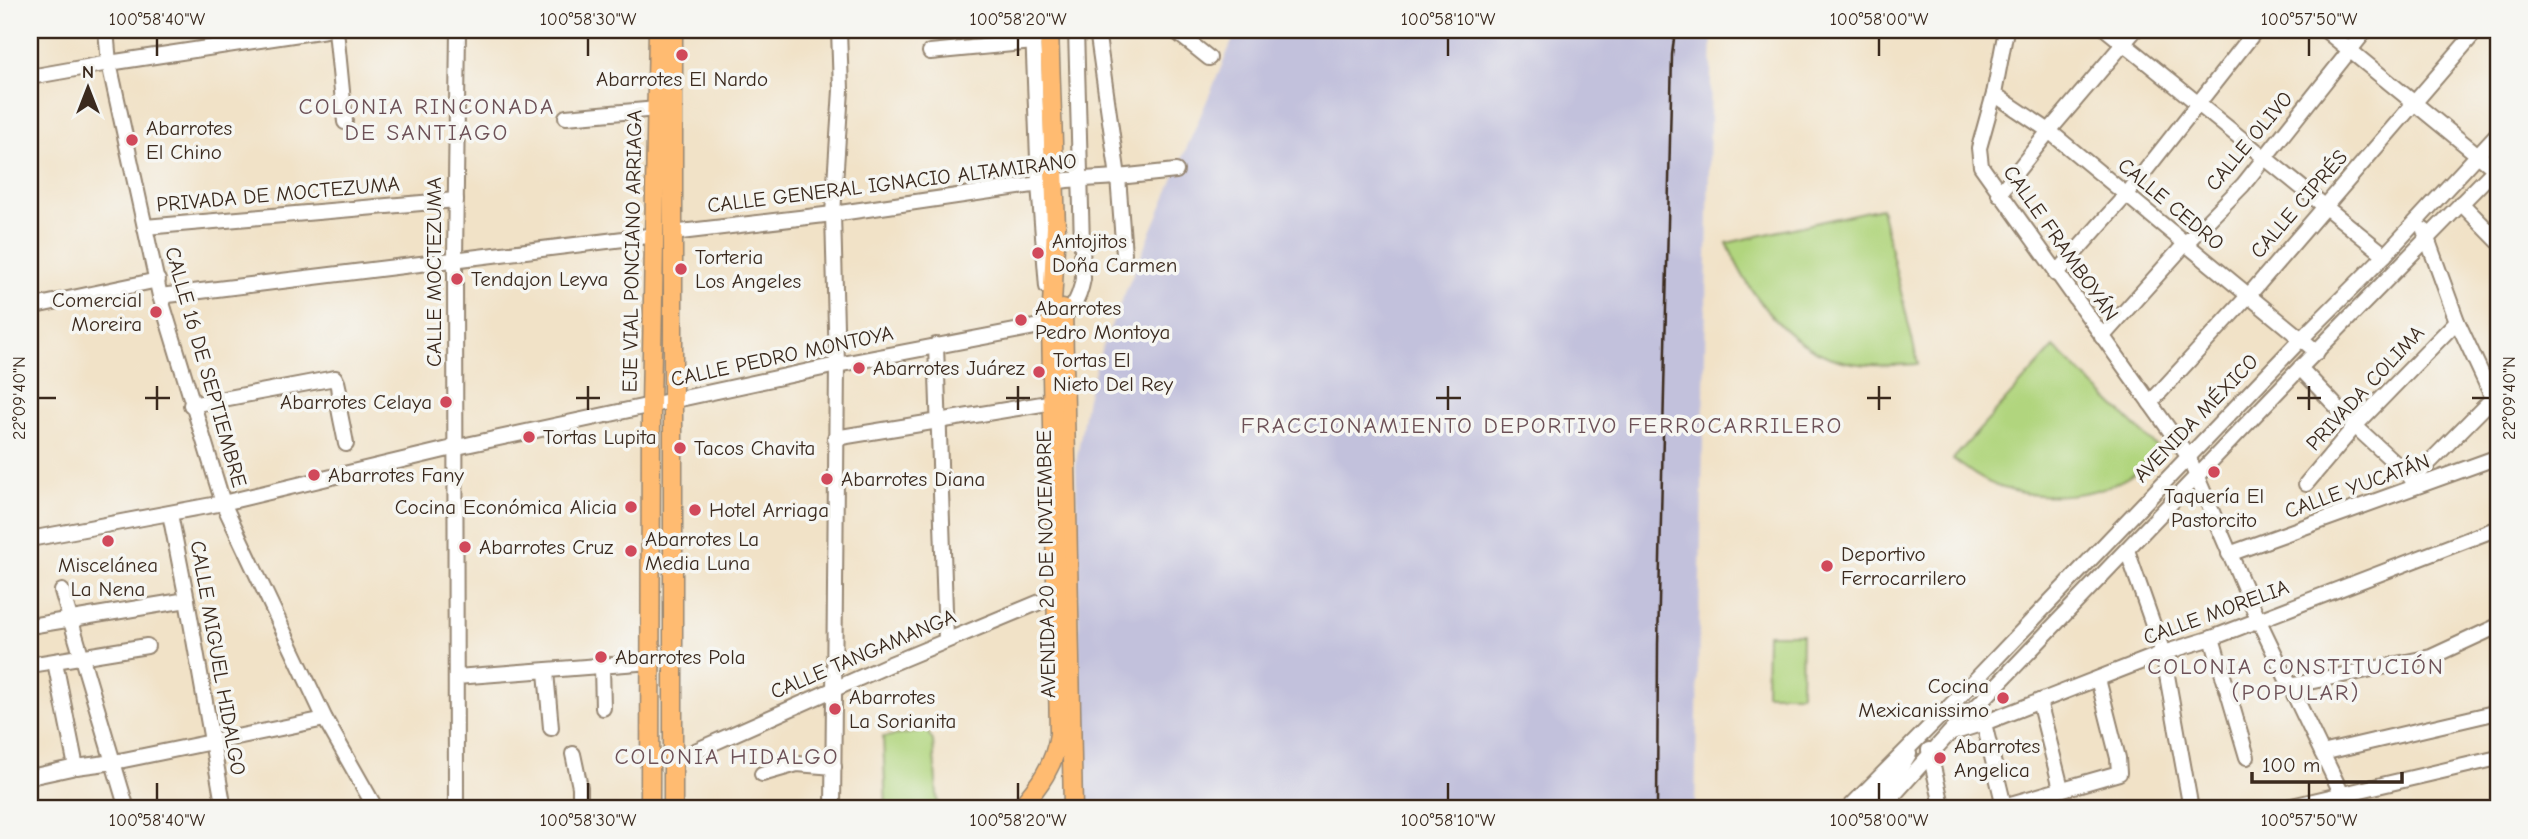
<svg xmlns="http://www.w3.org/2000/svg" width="2528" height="839" font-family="'Comic Neue',sans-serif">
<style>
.railway{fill:#c2c1dc}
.grass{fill:#b1d57e;stroke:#76804e;stroke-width:2}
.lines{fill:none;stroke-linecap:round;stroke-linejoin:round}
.minor-casing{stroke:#968672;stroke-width:18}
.major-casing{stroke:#968672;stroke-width:21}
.minor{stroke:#fff;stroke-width:14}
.major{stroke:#ffbb71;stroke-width:18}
.rail{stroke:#3b2a1e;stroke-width:2.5}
.ticks{fill:none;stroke:#3b2a1e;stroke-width:2.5}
.poi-dot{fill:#d1495b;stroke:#f6f6f2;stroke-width:2.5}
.labels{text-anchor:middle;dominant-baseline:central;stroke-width:7;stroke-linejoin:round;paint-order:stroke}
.poi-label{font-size:21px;fill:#3b2a1e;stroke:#f6f6f2;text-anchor:start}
.street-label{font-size:21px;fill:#3b2a1e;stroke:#f6f6f2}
.neighbourhood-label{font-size:23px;letter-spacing:2px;fill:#6d5157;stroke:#f6f6f2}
.neatline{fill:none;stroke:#3b2a1e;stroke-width:2.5}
.ticks-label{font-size:18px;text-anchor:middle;fill:#3b2a1e}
</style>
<rect width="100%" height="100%" fill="#f6f6f2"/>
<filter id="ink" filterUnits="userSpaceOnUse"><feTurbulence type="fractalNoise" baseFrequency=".0143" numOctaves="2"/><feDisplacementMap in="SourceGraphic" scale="14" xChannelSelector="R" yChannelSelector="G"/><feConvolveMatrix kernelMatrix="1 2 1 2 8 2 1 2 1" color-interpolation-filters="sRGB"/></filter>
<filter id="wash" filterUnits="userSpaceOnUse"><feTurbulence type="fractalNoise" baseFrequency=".00686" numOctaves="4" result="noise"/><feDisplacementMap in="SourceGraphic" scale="28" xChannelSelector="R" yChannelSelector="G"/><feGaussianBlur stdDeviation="1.57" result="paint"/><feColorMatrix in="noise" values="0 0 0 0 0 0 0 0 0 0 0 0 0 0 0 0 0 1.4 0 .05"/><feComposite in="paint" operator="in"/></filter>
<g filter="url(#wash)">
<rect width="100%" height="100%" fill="#f1e2c7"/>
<!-- railway -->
<polygon class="railway" points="1237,30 1712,30 1695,809 1082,809 1076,463 1087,398 1102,347"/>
<!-- grass -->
<g class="grass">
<path d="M1881,208L1918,364C1894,365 1870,367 1847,362C1788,350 1749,295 1727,243Z"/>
<path d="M2054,347L2158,448C2153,454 2147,463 2141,468C2104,498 2043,502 2000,487C1982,481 1968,470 1953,459Z"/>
<polygon points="1767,634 1802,634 1801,694 1766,694"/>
<polygon points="927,731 933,741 938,809 886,809 883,737"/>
</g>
</g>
<g filter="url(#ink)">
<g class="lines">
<!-- minor casing -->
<g class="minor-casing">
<g id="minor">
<polyline points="106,30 109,63 160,296 223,503 325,719 376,809"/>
<polyline points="336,30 345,122"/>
<polyline points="1033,30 1039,185 1047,287"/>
<polyline points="1097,30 1118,177 1124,254"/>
<polyline points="1174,30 1209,58"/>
<polyline points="2006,30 1994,94 1979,148 1981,166 2188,456 2258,619 2349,809"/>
<polyline points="2107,30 2385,255"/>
<polyline points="2325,30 2495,169"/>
<polyline points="930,52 1034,42"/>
<polyline points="30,77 109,63 326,30"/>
<polyline points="1994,94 2049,131 2317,352"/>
<polyline points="566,117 657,109"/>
<polyline points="1999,194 2049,131 2135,30"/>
<polyline points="2461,203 2498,241"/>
<polyline points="145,227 456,200"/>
<polyline points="2424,230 2457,321 2498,409"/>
<polyline points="672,233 833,214 1067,180 1118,177 1176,171"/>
<polyline points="2056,274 2127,194 2256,30"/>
<polyline points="160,296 656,235"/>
<polyline points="30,307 158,280"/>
<polyline points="2102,337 2186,243 2243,185 2366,30"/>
<polyline points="936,345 946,640"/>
<polyline points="2300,368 2355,426 2419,485"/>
<polyline points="2150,403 2249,295 2477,30"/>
<path d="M191,405L335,378C341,388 338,397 339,408C341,420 344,432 346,444"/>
<polyline points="835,438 1060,401"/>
<polyline points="2412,480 2497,394"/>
<polyline points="2306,484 2355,426 2457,321"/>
<polyline points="170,514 187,600 224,809"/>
<path d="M30,539L223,503L457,447L837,365L1051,324C1071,314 1079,301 1083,279L1076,30"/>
<polyline points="2127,550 2163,653 2191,809"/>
<polyline points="2229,554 2498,457"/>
<polyline points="62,591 127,809"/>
<polyline points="30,626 187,600"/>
<polyline points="2212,638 2247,757"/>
<polyline points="55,662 76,767"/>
<polyline points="30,665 147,646"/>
<polyline points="602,667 603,708"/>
<polyline points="546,672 551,728"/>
<polyline points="456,677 651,662"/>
<polyline points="2289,686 2431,657 2498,626"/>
<polyline points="2039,701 2061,788"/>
<polyline points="1982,715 2004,806"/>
<polyline points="1949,734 1984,723 2163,653 2212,638 2498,528"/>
<polyline points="1929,750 1943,809"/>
<polyline points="2322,753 2498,712"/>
<polyline points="573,754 580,787 580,809"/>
<polyline points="675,760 893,663 1064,592"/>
<polyline points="762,774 797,764 834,767"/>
<polyline points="30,777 76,767 114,762 325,719"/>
<polyline points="456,809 455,259 458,30"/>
<polyline points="833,809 837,365 833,214 841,90 839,30"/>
<polyline points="1848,809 1957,699 2302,338 2385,255 2498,133"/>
<polyline points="1862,809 1898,772 1909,754"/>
<polyline points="1881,809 1963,718 1979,704 2300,368 2498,166"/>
<polyline points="1993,809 2119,773 2118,758 2098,679"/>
<polyline points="2279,809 2498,758"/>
</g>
</g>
<!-- major casing -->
<g class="major-casing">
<g id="major">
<polyline points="1063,309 1073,809"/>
<polyline points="650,809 651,406 658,30"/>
<polyline points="673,809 673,30"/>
<path d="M1019,809C1039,786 1055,765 1059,734L1051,324L1056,227L1049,30"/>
</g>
</g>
<!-- minor -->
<use href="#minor" class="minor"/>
<!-- major -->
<use href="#major" class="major"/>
<!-- rail -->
<polyline class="rail" points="1657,809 1658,644 1672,55 1675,30"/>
</g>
</g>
<!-- ticks -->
<path class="ticks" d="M157,38V56M588,38V56M1018,38V56M1448,38V56M1879,38V56M2309,38V56M157,386V410M588,386V410M1018,386V410M1448,386V410M1879,386V410M2309,386V410M38,398H56M145,398H170M576,398H600M1006,398H1030M1436,398H1461M1867,398H1891M2297,398H2321M2472,398H2490M157,783V800M588,783V800M1018,783V800M1448,783V800M1879,783V800M2309,783V800"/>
<!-- markers -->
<g class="poi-dot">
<circle cx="682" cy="55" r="7"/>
<circle cx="132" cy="140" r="7"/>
<circle cx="1038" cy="253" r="7"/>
<circle cx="681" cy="269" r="7"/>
<circle cx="457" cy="279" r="7"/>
<circle cx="156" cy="312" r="7"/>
<circle cx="1021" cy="320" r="7"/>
<circle cx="859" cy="368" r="7"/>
<circle cx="1039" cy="372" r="7"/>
<circle cx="446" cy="402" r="7"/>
<circle cx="529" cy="437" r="7"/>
<circle cx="680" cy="448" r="7"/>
<circle cx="2214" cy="472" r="7"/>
<circle cx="314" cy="475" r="7"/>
<circle cx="827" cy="479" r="7"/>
<circle cx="631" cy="507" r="7"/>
<circle cx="695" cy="510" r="7"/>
<circle cx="108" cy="541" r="7"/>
<circle cx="465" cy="547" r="7"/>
<circle cx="631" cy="551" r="7"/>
<circle cx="1827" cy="566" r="7"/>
<circle cx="601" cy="657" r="7"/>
<circle cx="2003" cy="698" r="7"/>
<circle cx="835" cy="709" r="7"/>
<circle cx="1940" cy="758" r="7"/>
</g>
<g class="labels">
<!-- poi labels -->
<g class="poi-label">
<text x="682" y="79" text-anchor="middle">Abarrotes El Nardo</text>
<text x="146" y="128">Abarrotes<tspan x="146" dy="24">El Chino</tspan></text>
<text x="1052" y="241">Antojitos<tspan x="1052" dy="24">Doña Carmen</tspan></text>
<text x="695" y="257">Torteria<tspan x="695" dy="24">Los Angeles</tspan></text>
<text x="471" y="279">Tendajon Leyva</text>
<text x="142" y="300" text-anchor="end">Comercial<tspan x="142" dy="24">Moreira</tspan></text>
<text x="1035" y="308">Abarrotes<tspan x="1035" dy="24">Pedro Montoya</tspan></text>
<text x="1053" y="360">Tortas El<tspan x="1053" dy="24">Nieto Del Rey</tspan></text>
<text x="873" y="368">Abarrotes Juárez</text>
<text x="432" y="402" text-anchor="end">Abarrotes Celaya</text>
<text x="543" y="437">Tortas Lupita</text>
<text x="694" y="448">Tacos Chavita</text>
<text x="328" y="475">Abarrotes Fany</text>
<text x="841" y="479">Abarrotes Diana</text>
<text x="2214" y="496" text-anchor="middle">Taquería El<tspan x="2214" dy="24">Pastorcito</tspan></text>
<text x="617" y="507" text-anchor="end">Cocina Económica Alicia</text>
<text x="709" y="510">Hotel Arriaga</text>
<text x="645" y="539">Abarrotes La<tspan x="645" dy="24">Media Luna</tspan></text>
<text x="479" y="547">Abarrotes Cruz</text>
<text x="1841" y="554">Deportivo<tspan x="1841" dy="24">Ferrocarrilero</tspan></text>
<text x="108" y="565" text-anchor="middle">Miscelánea<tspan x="108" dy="24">La Nena</tspan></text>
<text x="615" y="657">Abarrotes Pola</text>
<text x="1989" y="686" text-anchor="end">Cocina<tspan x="1989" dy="24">Mexicanissimo</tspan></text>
<text x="849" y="697">Abarrotes<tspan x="849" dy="24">La Sorianita</tspan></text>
<text x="1954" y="746">Abarrotes<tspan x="1954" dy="24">Angelica</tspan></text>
</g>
<!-- street labels -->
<g class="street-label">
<text transform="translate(2249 141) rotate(-50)">CALLE OLIVO</text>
<text transform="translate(892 183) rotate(-7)">CALLE GENERAL IGNACIO ALTAMIRANO</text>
<text transform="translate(278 194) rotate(-5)">PRIVADA DE MOCTEZUMA</text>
<text transform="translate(2171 204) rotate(40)">CALLE CEDRO</text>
<text transform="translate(2299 204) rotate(-49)">CALLE CIPRÉS</text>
<text transform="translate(2061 243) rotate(55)">CALLE FRAMBOYÁN</text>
<text transform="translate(632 251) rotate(-89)">EJE VIAL PONCIANO ARRIAGA</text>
<text transform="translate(434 272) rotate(-90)">CALLE MOCTEZUMA</text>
<text transform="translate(782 356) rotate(-12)">CALLE PEDRO MONTOYA</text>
<text transform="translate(206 367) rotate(74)">CALLE 16 DE SEPTIEMBRE</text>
<text transform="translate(2365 388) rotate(-47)">PRIVADA COLIMA</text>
<text transform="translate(2196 418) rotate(-46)">AVENIDA MÉXICO</text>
<text transform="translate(2357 486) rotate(-20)">CALLE YUCATÁN</text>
<text transform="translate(1046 564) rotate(-91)">AVENIDA 20 DE NOVIEMBRE</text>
<text transform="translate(2216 612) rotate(-20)">CALLE MORELIA</text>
<text transform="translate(863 654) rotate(-23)">CALLE TANGAMANGA</text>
<text transform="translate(218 658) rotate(80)">CALLE MIGUEL HIDALGO</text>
</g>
<!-- neighbourhood labels -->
<g class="neighbourhood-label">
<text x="427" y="106">COLONIA RINCONADA<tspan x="427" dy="26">DE SANTIAGO</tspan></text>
<text x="1542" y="425">FRACCIONAMIENTO DEPORTIVO FERROCARRILERO</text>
<text x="2296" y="666">COLONIA CONSTITUCIÓN<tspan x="2296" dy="26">(POPULAR)</tspan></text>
<text x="727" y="756">COLONIA HIDALGO</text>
</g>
</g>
<!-- margin -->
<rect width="2528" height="839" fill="none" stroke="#f6f6f2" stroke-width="77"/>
<!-- north arrow -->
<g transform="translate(88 88)" stroke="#f6f6f2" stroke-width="5" paint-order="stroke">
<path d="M0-5L12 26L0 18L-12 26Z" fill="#3b2a1e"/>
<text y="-10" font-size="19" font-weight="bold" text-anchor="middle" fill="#3b2a1e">N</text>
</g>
<!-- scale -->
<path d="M2252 772v10h150v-10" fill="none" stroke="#3b2a1e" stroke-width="3.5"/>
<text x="2262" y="772" font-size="21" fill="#3b2a1e" stroke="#f6f6f2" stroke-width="5" paint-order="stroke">100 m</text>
<rect x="38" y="38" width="2452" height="762" class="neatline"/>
<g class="ticks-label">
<text x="157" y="25">100°58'40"W</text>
<text x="588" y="25">100°58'30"W</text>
<text x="1018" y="25">100°58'20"W</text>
<text x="1448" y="25">100°58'10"W</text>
<text x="1879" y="25">100°58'00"W</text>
<text x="2309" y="25">100°57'50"W</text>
<text transform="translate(19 398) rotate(-90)" y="6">22°09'40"N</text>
<text transform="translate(2509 398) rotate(-90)" y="6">22°09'40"N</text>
<text x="157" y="826">100°58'40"W</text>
<text x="588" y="826">100°58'30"W</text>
<text x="1018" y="826">100°58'20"W</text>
<text x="1448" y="826">100°58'10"W</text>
<text x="1879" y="826">100°58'00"W</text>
<text x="2309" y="826">100°57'50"W</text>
</g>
</svg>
